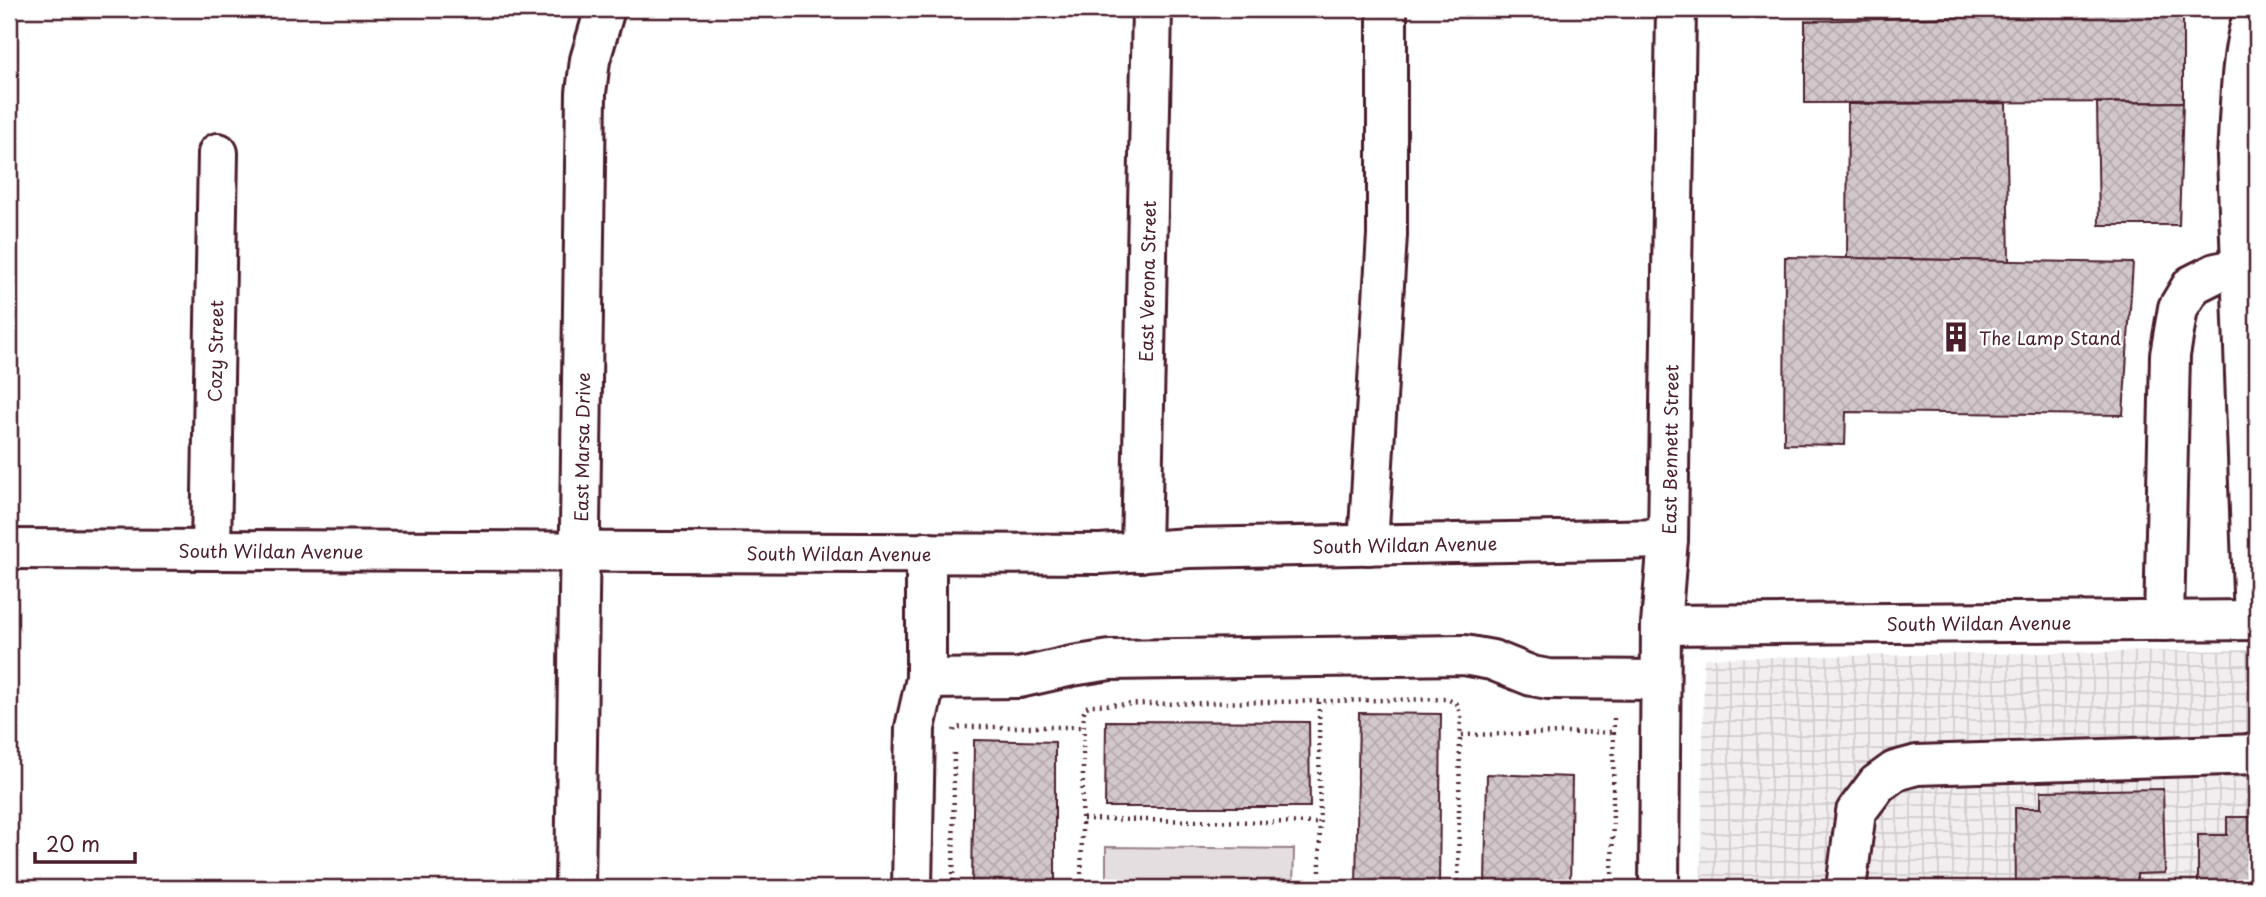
<svg xmlns="http://www.w3.org/2000/svg" width="2266" height="897" font-family="'Playpen Sans',sans-serif">
<style>
.industrial{fill:url(#industrial-grid)}
.grass{fill:#e5dee0;stroke:#987e86;stroke-width:2}
.building{fill:url(#building-cross-hatch);stroke:#4a1f2b;stroke-width:2}
.lines{fill:none;stroke-linecap:round;stroke-linejoin:round}
.minor-casing{stroke:#4a1f2b;stroke-width:44}
.path{stroke:#4a1f2b;stroke-width:4.5;stroke-dasharray:2 5;stroke-linecap:butt}
.minor{stroke:#fff;stroke-width:38}
.labels{text-anchor:middle;dominant-baseline:central;stroke-width:5;stroke-linejoin:round;paint-order:stroke}
.street-label{font-size:18px;fill:#4a1f2b;stroke:#fff}
.poi-label{font-size:18px;fill:#4a1f2b;stroke:#fff;text-anchor:start}
</style>
<defs>
<pattern id="industrial-grid" width="8" height="8" patternUnits="userSpaceOnUse" patternTransform="scale(1.75)"><rect width="8" height="8" fill="#f2eeef"/><path d="M0 4h8M4 0v8" fill="none" stroke="#d1cccd"/></pattern>
<pattern id="building-cross-hatch" width="8" height="8" patternUnits="userSpaceOnUse" patternTransform="scale(1.75)"><rect width="8" height="8" fill="#d2c7cb"/><path d="M0 0l8 8M0 8l8-8" fill="none" stroke="#b6aaae"/></pattern>
</defs>
<rect width="100%" height="100%" fill="#fff"/>
<filter id="ink" filterUnits="userSpaceOnUse"><feTurbulence type="fractalNoise" baseFrequency=".0143" numOctaves="2"/><feDisplacementMap in="SourceGraphic" scale="14" xChannelSelector="R" yChannelSelector="G"/><feConvolveMatrix kernelMatrix="1 2 1 2 8 2 1 2 1" color-interpolation-filters="sRGB"/></filter>
<g filter="url(#ink)">
<!-- industrial -->
<polygon class="industrial" points="2257,650 2257,888 1701,888 1704,658"/>
<!-- grass -->
<polygon class="grass" points="1106,847 1294,849 1293,888 1106,888"/>
<!-- building -->
<g class="building">
<polygon points="2104,9 2183,9 2183,102 1805,103 1805,21 2104,13"/>
<polygon points="2183,102 2179,225 2099,225 2097,103"/>
<polygon points="2006,103 2009,261 1847,258 1848,104"/>
<polygon points="1785,257 2133,263 2123,415 1846,412 1845,445 1784,444"/>
<polygon points="1359,713 1441,714 1439,888 1356,888"/>
<polygon points="1106,721 1309,722 1310,807 1105,807"/>
<polygon points="974,740 1055,742 1055,888 972,888"/>
<polygon points="1487,774 1572,777 1570,888 1485,888"/>
<polygon points="2163,789 2165,873 2137,874 2137,888 2016,888 2015,808 2041,808 2041,791"/>
<polygon points="2227,817 2257,817 2257,888 2198,888 2198,835 2227,835"/>
</g>
<g class="lines">
<!-- minor casing -->
<g class="minor-casing">
<g id="minor">
<polyline points="1368,545 1387,235 1387,11"/>
<path id="s1" d="M9,549L1100,554L1189,548L1668,539"/>
<path id="s2" d="M211,549L218,153"/>
<polyline points="926,552 926,679 1019,678 1072,666 1110,660 1464,655 1492,660 1532,676 1548,679 1660,680"/>
<path id="s3" d="M1141,552L1152,9"/>
<path d="M2254,620L2237,156C2240,116 2240,43 2256,9"/>
<polyline points="2164,621 2170,355 2178,308 2192,285 2216,273 2241,268"/>
<path id="s4" d="M1661,625L2257,620"/>
<path id="s5" d="M575,888L586,93L590,60L605,9"/>
<polyline points="912,888 915,728 926,679"/>
<path id="s6" d="M1659,888L1661,625L1668,539L1676,9"/>
<polyline points="1846,888 1856,812 1877,784 1895,771 1917,765 2257,754"/>
</g>
</g>
<!-- path -->
<g class="path">
<polyline points="1319,702 1320,888"/>
<polyline points="954,731 955,728 963,727 1084,727"/>
<polyline points="1083,819 1320,823"/>
<polyline points="953,888 954,751"/>
<polyline points="1081,888 1084,709 1090,705 1447,699 1457,704 1461,717 1460,735 1614,732"/>
<polyline points="1458,888 1460,735"/>
<polyline points="1612,888 1614,716"/>
</g>
<!-- minor -->
<use href="#minor" class="minor"/>
</g>
</g>
<!-- icons -->
<defs>
<g id="building-bare" transform="scale(2.415)"><path d="M-4-6H4V6H1V3H-1V6H-4ZM-2.5-4.3h1.7v1.8h-1.7ZM.8-4.3h1.7v1.8H.8ZM-2.5-1h1.7V.8h-1.7ZM.8-1h1.7V.8H.8Z" fill="#4a1f2b" stroke="#fff" stroke-width="2.5" paint-order="stroke"/></g>
</defs>
<g fill-rule="evenodd">
<use href="#building-bare" x="1956" y="337"/>
</g>
<g class="labels">
<!-- street labels -->
<g class="street-label">
<text stroke="none"><textPath href="#s3" startOffset="271">East Verona Street</textPath></text>
<text stroke="none"><textPath href="#s2" startOffset="198">Cozy Street</textPath></text>
<text stroke="none"><textPath href="#s5" startOffset="441">East Marsa Drive</textPath></text>
<text stroke="none"><textPath href="#s6" startOffset="439">East Bennett Street</textPath></text>
<text stroke="none"><textPath href="#s1" startOffset="1396">South Wildan Avenue</textPath></text>
<text stroke="none"><textPath href="#s1" startOffset="262">South Wildan Avenue</textPath></text>
<text stroke="none"><textPath href="#s1" startOffset="830">South Wildan Avenue</textPath></text>
<text stroke="none"><textPath href="#s4" startOffset="318">South Wildan Avenue</textPath></text>
</g>
<!-- poi labels -->
<g class="poi-label">
<text x="1979" y="337">The Lamp Stand</text>
</g>
</g>
<!-- margin -->
<rect width="2266" height="897" fill="none" stroke="#fff" stroke-width="35"/>
<rect x="18" y="18" width="2231" height="862" fill="none" stroke="#4a1f2b" stroke-width="2.5" filter="url(#ink)"/>
<!-- scale -->
<path d="M35 852v10h100v-10" fill="none" stroke="#4a1f2b" stroke-width="3.5"/>
<text x="46" y="852" font-size="21" fill="#4a1f2b" stroke="#ffffff" stroke-width="5" paint-order="stroke">20 m</text>
</svg>
